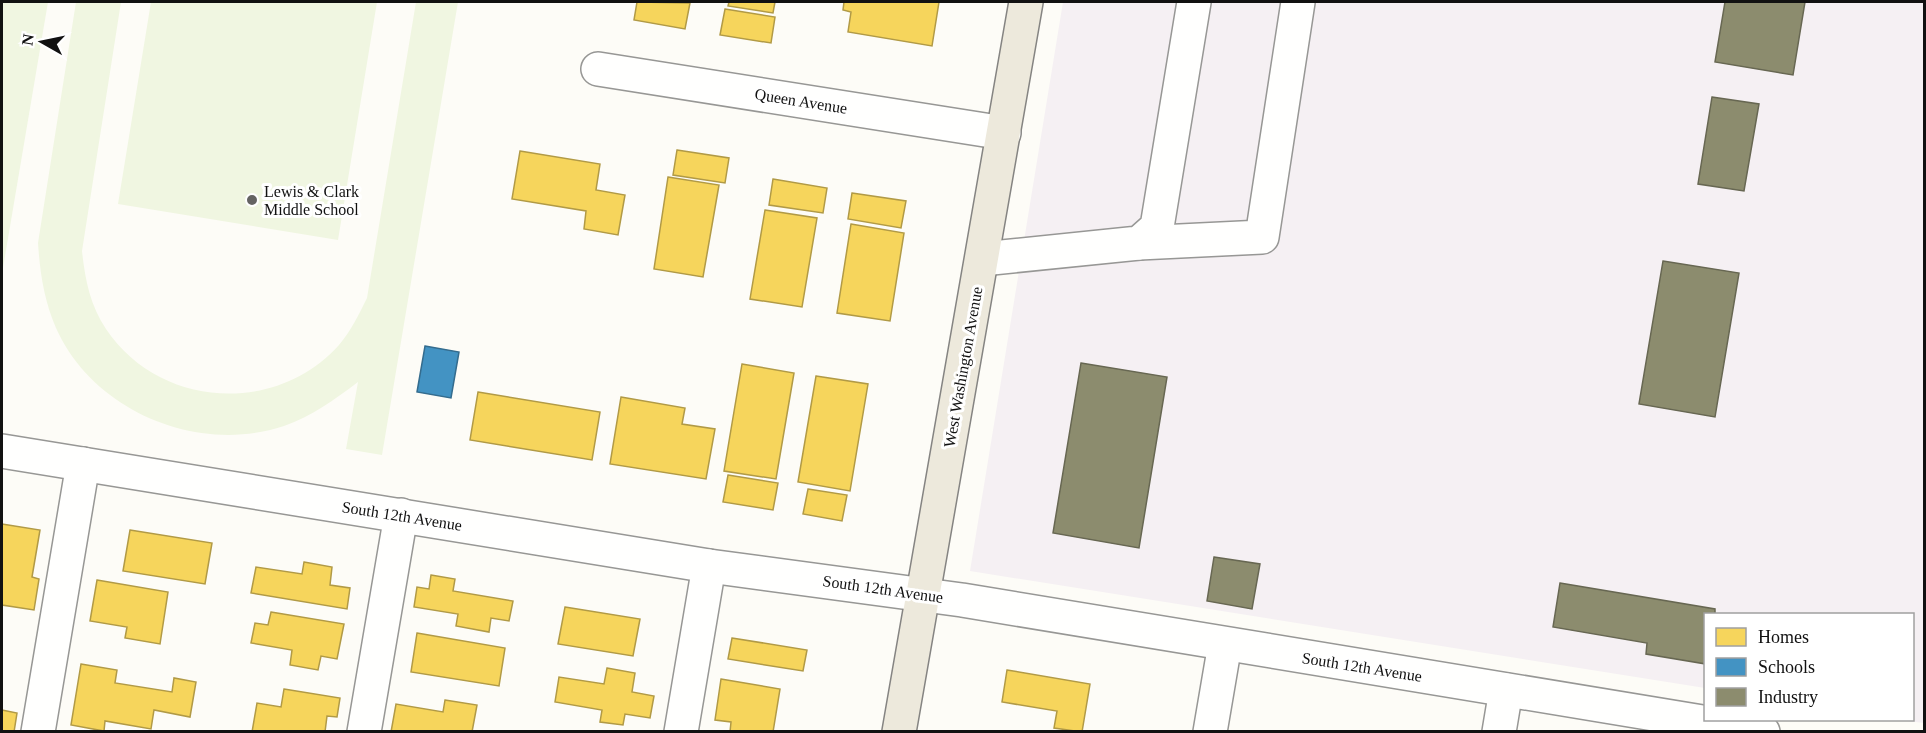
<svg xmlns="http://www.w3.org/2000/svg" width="1926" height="733" font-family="'Times New Roman',serif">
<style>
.industrial{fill:#f5f0f3}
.pitch{fill:#f0f6e1}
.homes{fill:#f6d55c;stroke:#b19a46;stroke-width:1.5}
.schools{fill:#4393c3;stroke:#346c8e;stroke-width:1.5}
.industry{fill:#8c8c6e;stroke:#676752;stroke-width:1.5}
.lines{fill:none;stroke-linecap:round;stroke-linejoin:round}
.minor-casing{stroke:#979795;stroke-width:36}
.major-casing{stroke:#858482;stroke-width:36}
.minor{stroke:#fffffe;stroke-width:33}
.major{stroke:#ede9dc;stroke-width:33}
.poi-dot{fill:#646362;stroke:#fff;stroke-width:2}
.labels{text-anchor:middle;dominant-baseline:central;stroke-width:6;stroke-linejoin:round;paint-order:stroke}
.street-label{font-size:16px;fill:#111;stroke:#fff}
.poi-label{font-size:16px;fill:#111;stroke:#fff;text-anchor:start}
</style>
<rect width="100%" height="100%" fill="#fdfcf7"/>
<!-- industrial -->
<polygon class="industrial" points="1063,2 1924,2 1924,723 1900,720 1912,720 1912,614 1706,614 1705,688 970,571"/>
<!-- pitch -->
<g class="pitch">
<polygon points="2,2 48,2 3,268 2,268"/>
<path d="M76,2H121L82,251C85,279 90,305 106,329C159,408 275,416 339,345C351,331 359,314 367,298L416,2H458L382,455L346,449L358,382C334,400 312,416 284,426C198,455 93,411 56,328C44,300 40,273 38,243Z"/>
<polygon points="151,2 377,2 338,240 118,204"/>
</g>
<!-- homes -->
<g class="homes">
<polygon points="637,2 690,3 685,29 634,20"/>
<polygon points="729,2 775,2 773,13 728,6"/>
<polygon points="844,2 939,2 932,46 848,32 851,12 843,10"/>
<polygon points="725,9 775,17 771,43 720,35"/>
<polygon points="677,150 729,158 725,183 673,175"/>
<polygon points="520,151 600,164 596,190 625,195 618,235 584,229 586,211 512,199"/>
<polygon points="668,177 719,185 703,277 654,269"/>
<polygon points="773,179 827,188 823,213 769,205"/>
<polygon points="852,193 906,201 901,228 848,219"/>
<polygon points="765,210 817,218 802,307 750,299"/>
<polygon points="851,224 904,233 890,321 837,313"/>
<polygon points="742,364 794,373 776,479 724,471"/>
<polygon points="816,376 868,384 850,491 798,482"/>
<polygon points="478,392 600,412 592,460 470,440"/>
<polygon points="621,397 685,408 682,424 715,429 706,479 610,464"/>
<polygon points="728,475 778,483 773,510 723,502"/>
<polygon points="808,489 847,495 842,521 803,514"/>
<polygon points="2,524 40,530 32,577 39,579 34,610 2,605"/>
<polygon points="130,530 212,543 205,584 123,571"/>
<polygon points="304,562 332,567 330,585 350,588 347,609 251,593 256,567 302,574"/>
<polygon points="431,575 455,579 453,591 513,601 509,621 491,618 489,632 456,626 458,614 414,607 417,587 429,589"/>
<polygon points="97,580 168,592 160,644 125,638 127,627 90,621"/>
<polygon points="565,607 640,619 633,656 558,644"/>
<polygon points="271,612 344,624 337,659 321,656 318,670 290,665 292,650 251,643 255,623 268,625"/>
<polygon points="417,633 505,648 499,686 411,672"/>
<polygon points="732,638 807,650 803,671 728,659"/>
<polygon points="81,664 117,670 115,683 172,692 174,678 196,682 190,717 154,710 151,729 105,721 104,731 71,725"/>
<polygon points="607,668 635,673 632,692 654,696 650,718 625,714 623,725 600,722 602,710 555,702 559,677 604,684"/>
<polygon points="1007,670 1090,684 1082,732 1054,728 1057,711 1002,702"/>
<polygon points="721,679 780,689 773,732 730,732 731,722 715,720"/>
<polygon points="284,689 340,698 337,717 327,716 325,732 252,732 257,703 281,707"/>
<polygon points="445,700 477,705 472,732 391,732 396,704 443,712"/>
<polygon points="2,710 17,713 14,732 2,732"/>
</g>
<!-- schools -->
<polygon class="schools" points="425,346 459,352 451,398 417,392"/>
<!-- industry -->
<g class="industry">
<polygon points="1725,2 1805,2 1793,75 1715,62"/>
<polygon points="1712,97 1759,104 1744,191 1698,184"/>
<polygon points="1663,261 1739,273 1715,417 1639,404"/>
<polygon points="1081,363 1167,377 1139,548 1053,533"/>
<polygon points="1214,557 1260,564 1252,609 1207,601"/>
<polygon points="1560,583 1715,609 1715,614 1706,614 1706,664 1646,654 1647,643 1553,627"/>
</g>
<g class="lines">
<!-- minor casing -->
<g class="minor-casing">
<g id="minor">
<polyline points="598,69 1004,133"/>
<polyline points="1139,243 1262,237 1298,2"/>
<polyline points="982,259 1139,243 1157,227 1194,2"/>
<polyline points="2,451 709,566 962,600 1763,732"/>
<polyline points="38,732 83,464"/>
<polyline points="364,732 401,515"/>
<polyline points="681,732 709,566"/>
<polyline points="1210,732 1225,644"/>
<polyline points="1499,732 1506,690"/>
</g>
</g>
<!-- major casing -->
<g class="major-casing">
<polyline id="major" points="899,732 1026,2"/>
</g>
<!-- minor -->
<use href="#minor" class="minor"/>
<!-- major -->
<use href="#major" class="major"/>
</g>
<!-- markers -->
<circle class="poi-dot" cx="252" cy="200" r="6"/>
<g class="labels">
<!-- street labels -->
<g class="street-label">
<text transform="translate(801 101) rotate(9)">Queen Avenue</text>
<text transform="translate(963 367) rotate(-80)">West Washington Avenue</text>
<text transform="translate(402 516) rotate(9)">South 12th Avenue</text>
<text transform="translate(883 589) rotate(8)">South 12th Avenue</text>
<text transform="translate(1362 667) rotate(9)">South 12th Avenue</text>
</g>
<!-- poi labels -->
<g class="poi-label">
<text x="264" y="191">Lewis &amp; Clark<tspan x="264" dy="18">Middle School</tspan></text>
</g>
</g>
<!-- border -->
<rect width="1926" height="733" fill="none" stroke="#111111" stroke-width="6"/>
<!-- legend -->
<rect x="1704" y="613" width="210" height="108" fill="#ffffff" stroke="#a0a0a0" stroke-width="1.5"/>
<rect x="1716" y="628" width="30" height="18" fill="#f6d55c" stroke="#a0a0a0" stroke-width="1.5"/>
<text x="1758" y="643" font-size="18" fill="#111111">Homes</text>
<rect x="1716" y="658" width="30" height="18" fill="#4393c3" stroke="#a0a0a0" stroke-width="1.5"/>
<text x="1758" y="673" font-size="18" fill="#111111">Schools</text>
<rect x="1716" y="688" width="30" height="18" fill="#8c8c6e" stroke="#a0a0a0" stroke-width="1.5"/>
<text x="1758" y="703" font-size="18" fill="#111111">Industry</text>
<!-- north arrow -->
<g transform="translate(42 42) rotate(279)" stroke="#ffffff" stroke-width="4.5" paint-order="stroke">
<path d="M0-4.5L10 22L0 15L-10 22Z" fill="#111111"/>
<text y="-9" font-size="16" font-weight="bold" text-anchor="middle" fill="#111111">N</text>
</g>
</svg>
